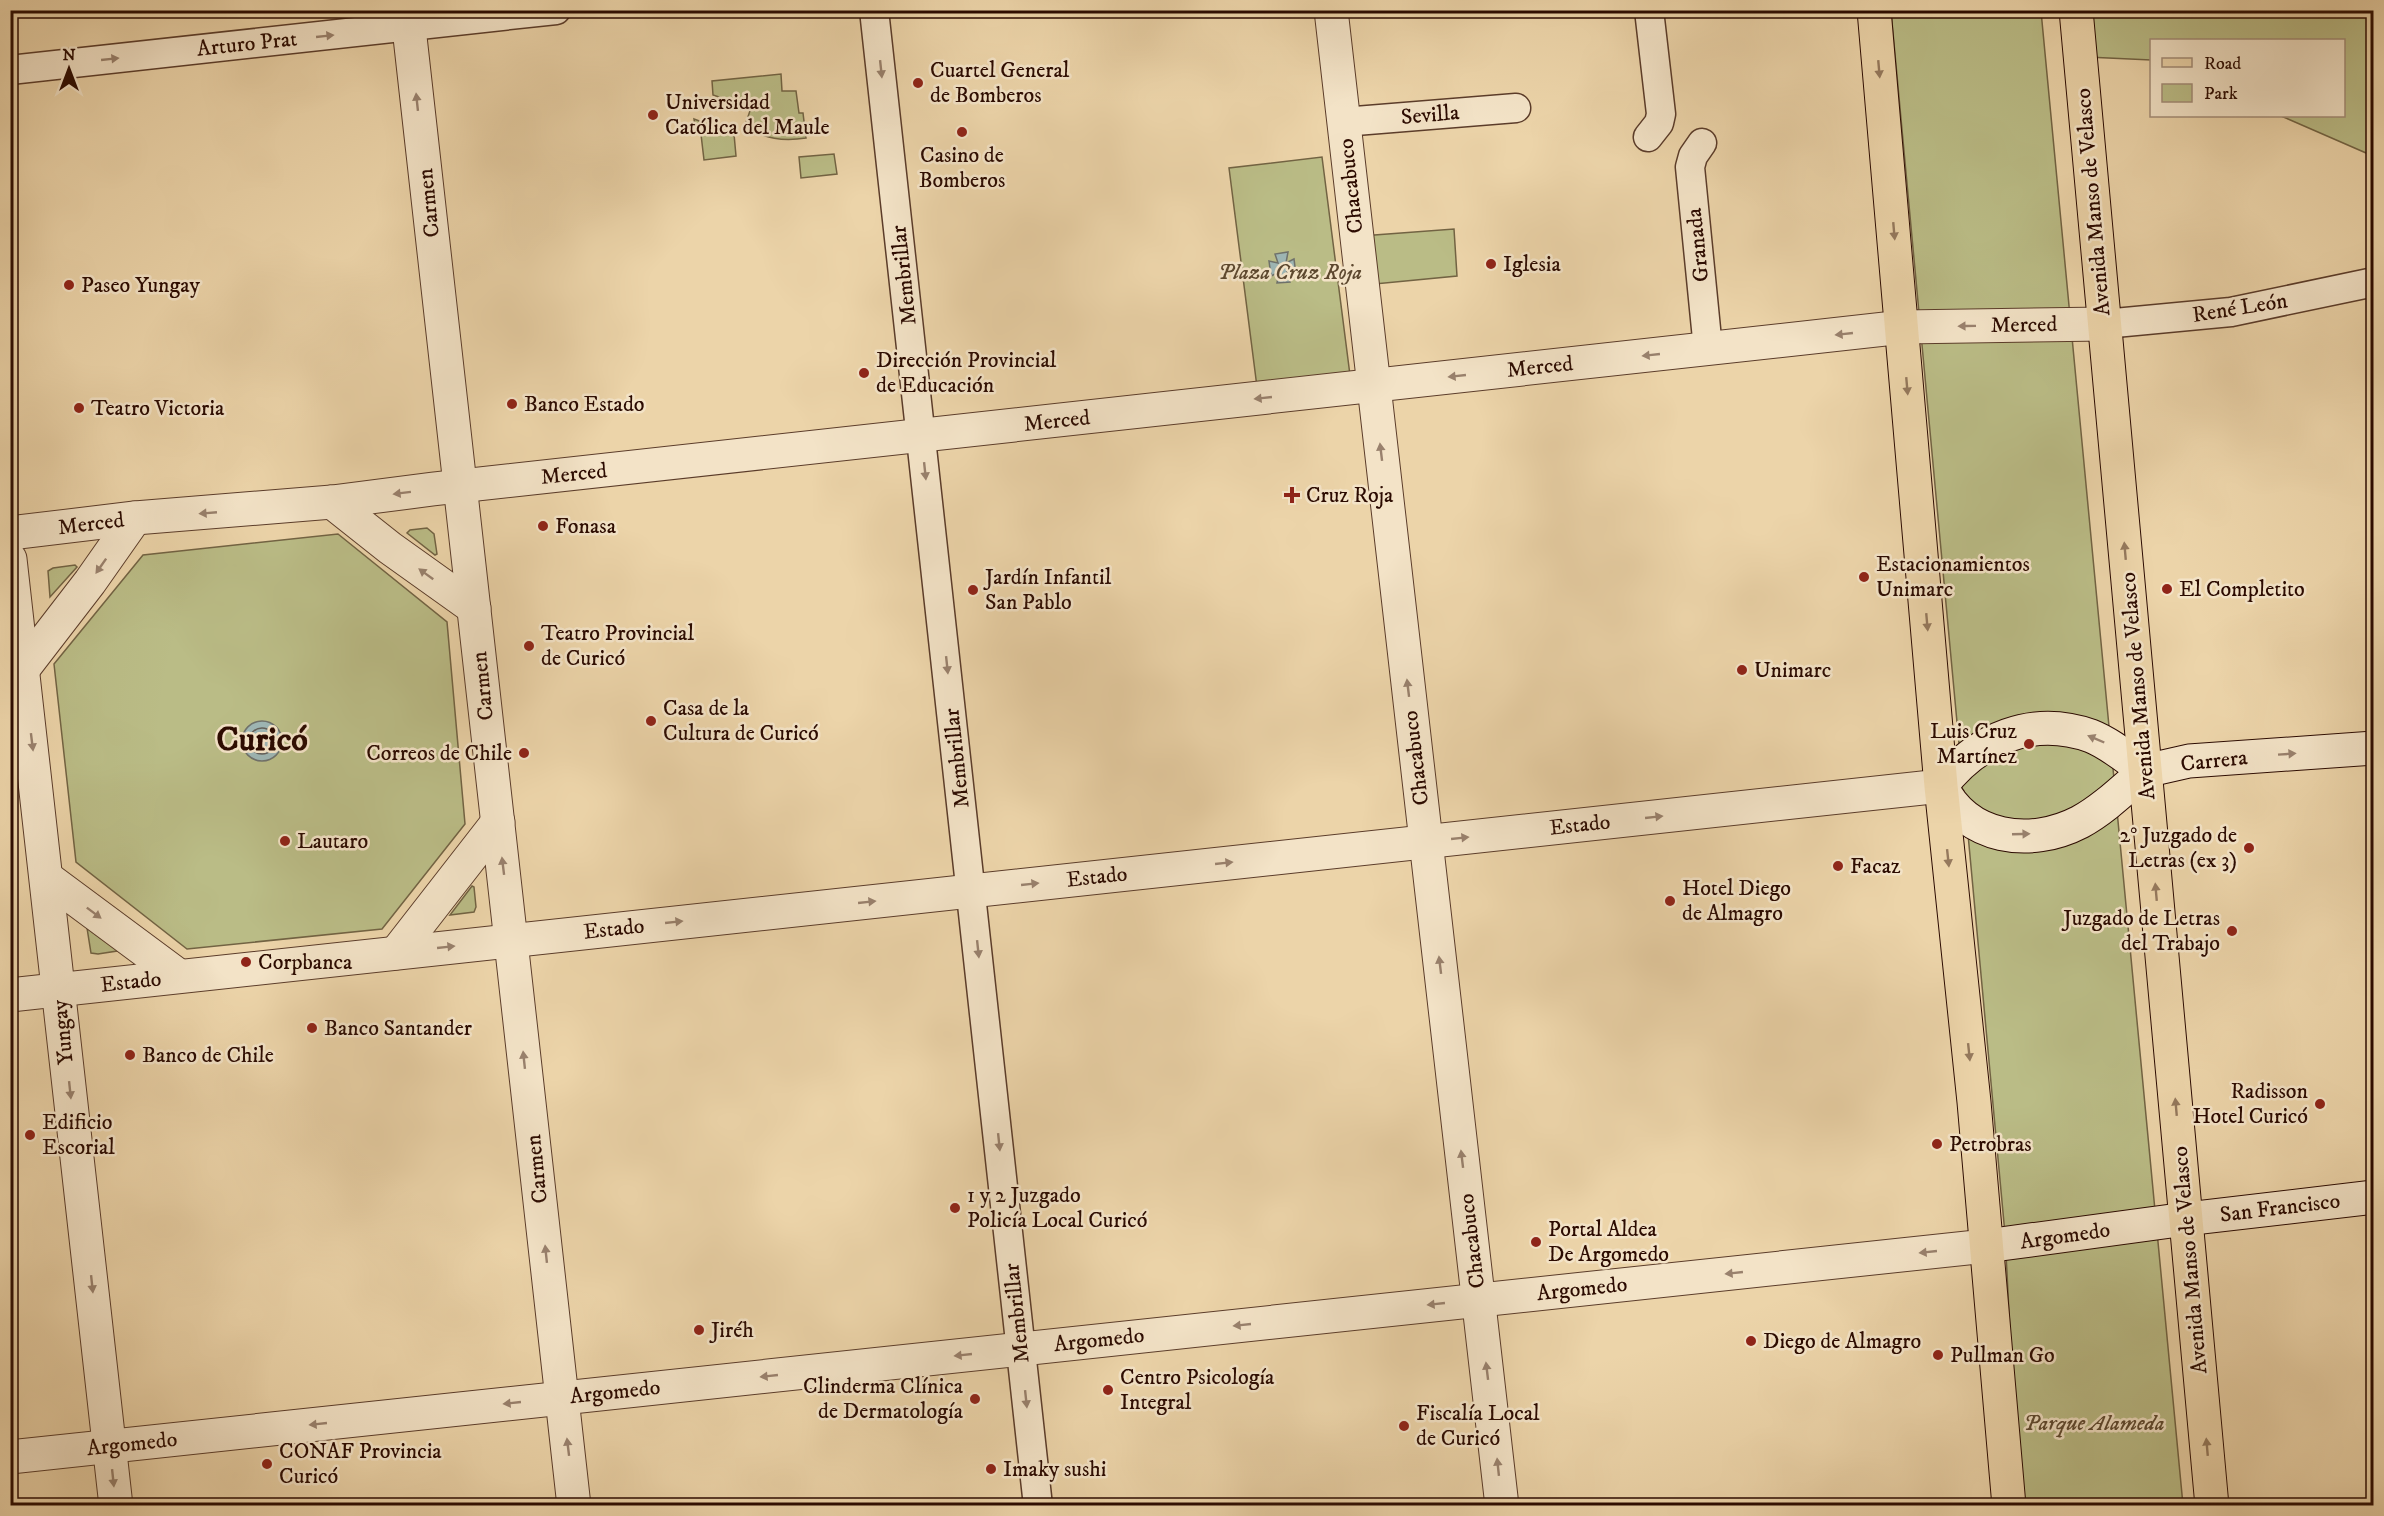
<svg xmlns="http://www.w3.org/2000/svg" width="2384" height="1516" font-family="'IM FELL DW Pica',serif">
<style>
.green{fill:#babc86;stroke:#726343;stroke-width:1.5}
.water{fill:#9db5b3;stroke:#6f716b;stroke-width:1.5}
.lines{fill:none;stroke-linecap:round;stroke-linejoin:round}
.shore{stroke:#64605a;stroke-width:1.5}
.minor-casing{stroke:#5b3c2a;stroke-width:31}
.tertiary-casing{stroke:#5b3c2a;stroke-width:35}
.secondary-casing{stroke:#2b0a00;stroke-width:35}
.primary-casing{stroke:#2b0a00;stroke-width:35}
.minor{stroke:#f3e3c7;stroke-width:28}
.tertiary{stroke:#f3e3c7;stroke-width:33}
.secondary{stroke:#f3e3c7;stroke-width:33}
.primary{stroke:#ecd4a9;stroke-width:33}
.oneway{fill:#99816d}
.oneway2{fill:#95795d}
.poi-dot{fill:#8f2418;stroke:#f3e3c7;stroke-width:2}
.labels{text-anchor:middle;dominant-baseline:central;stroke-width:5;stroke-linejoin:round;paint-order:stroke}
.street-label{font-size:22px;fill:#2b0a00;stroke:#f3e3c7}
.poi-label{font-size:22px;fill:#2b0a00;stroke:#f3e3c7;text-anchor:start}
.park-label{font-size:22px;font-style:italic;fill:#5d482f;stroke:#f3e3c7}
.town-label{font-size:34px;font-weight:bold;fill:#2b0a00;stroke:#f3e3c7}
</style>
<rect width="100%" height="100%" fill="#ecd4a9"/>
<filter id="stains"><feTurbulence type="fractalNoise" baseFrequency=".00333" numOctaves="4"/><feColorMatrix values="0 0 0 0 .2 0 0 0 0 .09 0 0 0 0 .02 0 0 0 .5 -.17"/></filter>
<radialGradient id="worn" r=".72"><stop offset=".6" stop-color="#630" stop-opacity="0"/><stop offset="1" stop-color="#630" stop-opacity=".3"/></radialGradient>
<!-- green -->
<g class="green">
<polygon points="1891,11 2041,11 2183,1505 2020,1505 2017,1470 2005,1234 1964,791 1958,782 1962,776"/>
<polygon points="2085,11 2373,11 2373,156 2281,116 2344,116 2344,40 2152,40 2151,60 2087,57"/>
<path d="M781,74L782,91H796L799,113H803L806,138C781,142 767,138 744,128L751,108L713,95L712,81Z"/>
<polygon points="694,119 734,134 736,156 704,160 700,126 695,126"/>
<polygon points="834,154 837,174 801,178 799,157"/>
<polygon points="1322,157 1350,375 1257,387 1229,168"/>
<polygon points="1454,229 1457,276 1354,286 1348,237"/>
<polygon points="427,528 434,534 437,554 435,555 407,533 410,530"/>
<polygon points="338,534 447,622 465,824 382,929 187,949 76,862 54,664 143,555"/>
<polygon points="75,565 77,567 50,597 48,571 53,568"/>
<polygon points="472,886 474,887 476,907 474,912 450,915"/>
<polygon points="87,928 117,950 117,951 98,954 91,953"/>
</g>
<!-- water -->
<g class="water">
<polygon points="1288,252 1286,263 1294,259 1296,275 1287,272 1290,282 1277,283 1279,272 1271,276 1269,261 1278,263 1275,254"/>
<circle cx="262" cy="741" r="20"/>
</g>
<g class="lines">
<!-- shore -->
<circle class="shore" cx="262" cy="741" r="13"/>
<!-- minor casing -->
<g class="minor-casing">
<g id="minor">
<polyline points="874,10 1038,1506"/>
<polyline points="10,70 556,10"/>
<polyline points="1343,122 1516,108"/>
<polyline points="1648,137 1659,123 1661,114 1649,10"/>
<polyline points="1702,143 1693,156 1690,167 1708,349"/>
<polyline points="2104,324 2231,312 2374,282"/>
</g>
</g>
<!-- tertiary casing -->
<g class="tertiary-casing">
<g id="tertiary">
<polyline points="407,10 574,1506"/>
<polyline points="1331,10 1502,1506"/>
<polyline points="332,502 390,548 474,608"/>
<polyline points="10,533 135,518 332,502 433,489 1903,327 2104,324"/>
<polyline points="10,559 116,1506"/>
<polyline points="23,669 90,582 135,518"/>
<polyline points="47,878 179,976"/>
<polyline points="396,953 498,822"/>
<polyline points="10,995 1941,786"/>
<polyline points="10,1457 1986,1246"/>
</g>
</g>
<!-- secondary casing -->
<g class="secondary-casing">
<g id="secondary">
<path d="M2145,771C2125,788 2104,809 2080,822C2030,848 1967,839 1941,786C1977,739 2032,715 2091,736C2111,744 2128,759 2145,771L2189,761L2374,748"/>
<polyline points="1986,1246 2186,1219 2374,1197"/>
</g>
</g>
<!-- primary casing -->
<g class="primary-casing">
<g id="primary">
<polyline points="1874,10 1941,786 1974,1102 2009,1506"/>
<polyline points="2076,10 2212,1506"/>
</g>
</g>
<!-- minor -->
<use href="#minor" class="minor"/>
<!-- tertiary -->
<use href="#tertiary" class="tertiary"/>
<!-- secondary -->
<use href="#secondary" class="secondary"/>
<!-- primary -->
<use href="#primary" class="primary"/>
</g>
<!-- one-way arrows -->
<defs><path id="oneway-solid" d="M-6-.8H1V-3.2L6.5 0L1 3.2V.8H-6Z" transform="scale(1.5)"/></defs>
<g class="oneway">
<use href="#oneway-solid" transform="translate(325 36) rotate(-6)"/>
<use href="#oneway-solid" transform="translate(110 59) rotate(-6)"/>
<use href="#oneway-solid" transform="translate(881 69) rotate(84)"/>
<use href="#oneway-solid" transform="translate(417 102) rotate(-96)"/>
<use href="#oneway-solid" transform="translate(1967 326) rotate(179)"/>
<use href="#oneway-solid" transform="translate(1844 334) rotate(174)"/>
<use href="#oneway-solid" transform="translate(1651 355) rotate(174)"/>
<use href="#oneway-solid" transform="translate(1457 376) rotate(174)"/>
<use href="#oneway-solid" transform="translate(1263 398) rotate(174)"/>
<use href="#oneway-solid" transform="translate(1381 452) rotate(-97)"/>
<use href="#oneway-solid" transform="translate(925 471) rotate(84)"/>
<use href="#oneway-solid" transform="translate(402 493) rotate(173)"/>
<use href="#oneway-solid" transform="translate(208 513) rotate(175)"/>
<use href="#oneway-solid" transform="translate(101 566) rotate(125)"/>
<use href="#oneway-solid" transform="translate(426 574) rotate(-144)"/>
<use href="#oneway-solid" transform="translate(947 665) rotate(84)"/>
<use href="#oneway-solid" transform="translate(1408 688) rotate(-97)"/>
<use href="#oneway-solid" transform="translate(2096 739) rotate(-157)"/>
<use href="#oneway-solid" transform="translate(32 742) rotate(83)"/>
<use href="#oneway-solid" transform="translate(2287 754) rotate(-4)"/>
<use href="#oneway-solid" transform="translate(1654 817) rotate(-6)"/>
<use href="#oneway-solid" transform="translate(2021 834) rotate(-2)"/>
<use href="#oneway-solid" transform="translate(1460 838) rotate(-6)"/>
<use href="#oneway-solid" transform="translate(1224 863) rotate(-6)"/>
<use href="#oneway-solid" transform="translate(503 866) rotate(-97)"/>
<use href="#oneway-solid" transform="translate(1030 884) rotate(-6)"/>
<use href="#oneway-solid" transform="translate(867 902) rotate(-6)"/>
<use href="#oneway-solid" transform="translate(94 913) rotate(37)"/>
<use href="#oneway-solid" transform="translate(674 922) rotate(-6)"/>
<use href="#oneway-solid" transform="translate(446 947) rotate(-6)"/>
<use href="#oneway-solid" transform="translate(978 949) rotate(84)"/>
<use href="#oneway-solid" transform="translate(1440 965) rotate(-97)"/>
<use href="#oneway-solid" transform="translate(524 1060) rotate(-96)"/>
<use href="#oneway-solid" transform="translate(70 1090) rotate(84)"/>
<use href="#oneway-solid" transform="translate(999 1142) rotate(84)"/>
<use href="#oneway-solid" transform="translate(1462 1159) rotate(-97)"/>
<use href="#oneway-solid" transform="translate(1928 1252) rotate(174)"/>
<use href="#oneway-solid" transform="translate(546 1254) rotate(-96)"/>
<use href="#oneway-solid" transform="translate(1734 1273) rotate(174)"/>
<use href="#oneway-solid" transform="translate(92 1284) rotate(84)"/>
<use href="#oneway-solid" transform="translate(1436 1304) rotate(174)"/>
<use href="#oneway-solid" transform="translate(1242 1325) rotate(174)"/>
<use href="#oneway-solid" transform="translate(963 1355) rotate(174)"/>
<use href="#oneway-solid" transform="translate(1487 1371) rotate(-97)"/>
<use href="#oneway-solid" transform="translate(769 1376) rotate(174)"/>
<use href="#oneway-solid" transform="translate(1026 1399) rotate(84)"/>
<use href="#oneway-solid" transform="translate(512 1403) rotate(174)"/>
<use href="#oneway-solid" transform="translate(318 1424) rotate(174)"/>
<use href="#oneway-solid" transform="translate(568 1447) rotate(-97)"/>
<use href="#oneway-solid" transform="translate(1498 1467) rotate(-96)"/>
<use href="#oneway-solid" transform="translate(113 1478) rotate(84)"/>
</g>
<g class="oneway2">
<use href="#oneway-solid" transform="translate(1879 69) rotate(85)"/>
<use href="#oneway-solid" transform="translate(1894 231) rotate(85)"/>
<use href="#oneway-solid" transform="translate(1907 386) rotate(85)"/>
<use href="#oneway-solid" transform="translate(2125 551) rotate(-95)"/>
<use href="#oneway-solid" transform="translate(1927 622) rotate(85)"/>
<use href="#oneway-solid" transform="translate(1948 858) rotate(84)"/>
<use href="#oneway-solid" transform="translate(2156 892) rotate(-95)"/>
<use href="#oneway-solid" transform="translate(1969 1052) rotate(84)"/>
<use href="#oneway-solid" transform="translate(2176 1107) rotate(-95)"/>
<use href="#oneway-solid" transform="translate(2207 1447) rotate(-95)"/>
</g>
<!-- markers -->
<g class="poi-dot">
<circle cx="918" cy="83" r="6"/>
<circle cx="653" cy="115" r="6"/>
<circle cx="962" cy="132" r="6"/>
<circle cx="1491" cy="264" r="6"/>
<circle cx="69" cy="285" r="6"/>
<circle cx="864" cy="373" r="6"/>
<circle cx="512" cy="404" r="6"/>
<circle cx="79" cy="408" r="6"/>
<path d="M1289 486h6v6h6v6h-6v6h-6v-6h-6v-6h6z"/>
<circle cx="543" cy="526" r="6"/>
<circle cx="1864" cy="577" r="6"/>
<circle cx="2167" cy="589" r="6"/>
<circle cx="973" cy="590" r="6"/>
<circle cx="529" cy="646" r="6"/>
<circle cx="1742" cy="670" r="6"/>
<circle cx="651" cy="721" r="6"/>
<circle cx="2029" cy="744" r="6"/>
<circle cx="524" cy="753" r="6"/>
<circle cx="285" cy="841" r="6"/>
<circle cx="2249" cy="848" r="6"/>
<circle cx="1838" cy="866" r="6"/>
<circle cx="1670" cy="901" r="6"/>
<circle cx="2232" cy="931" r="6"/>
<circle cx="246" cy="962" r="6"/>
<circle cx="312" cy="1028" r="6"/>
<circle cx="130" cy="1055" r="6"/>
<circle cx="2320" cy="1104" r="6"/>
<circle cx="30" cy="1135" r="6"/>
<circle cx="1937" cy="1144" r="6"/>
<circle cx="955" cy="1208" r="6"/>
<circle cx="1536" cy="1242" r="6"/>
<circle cx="699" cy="1330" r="6"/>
<circle cx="1751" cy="1341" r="6"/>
<circle cx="1938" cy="1355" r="6"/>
<circle cx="1108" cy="1390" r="6"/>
<circle cx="975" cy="1399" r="6"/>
<circle cx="1404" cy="1426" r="6"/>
<circle cx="267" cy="1464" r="6"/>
<circle cx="991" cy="1469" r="6"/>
</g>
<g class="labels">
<!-- street labels -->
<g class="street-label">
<text transform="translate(247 44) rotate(-6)">Arturo Prat</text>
<text transform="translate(1430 115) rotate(-5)">Sevilla</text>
<text transform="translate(1351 186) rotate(-96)">Chacabuco</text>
<text transform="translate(2093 202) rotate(-95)">Avenida Manso de Velasco</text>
<text transform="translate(429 203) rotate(-96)">Carmen</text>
<text transform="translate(1698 245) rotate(-96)">Granada</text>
<text transform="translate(904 275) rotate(-96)">Membrillar</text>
<text transform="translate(2240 308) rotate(-9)">René León</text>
<text transform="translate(2024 325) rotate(-1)">Merced</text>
<text transform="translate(1540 367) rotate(-6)">Merced</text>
<text transform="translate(1057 421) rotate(-6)">Merced</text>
<text transform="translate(574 474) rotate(-6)">Merced</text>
<text transform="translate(91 524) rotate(-7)">Merced</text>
<text transform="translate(483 686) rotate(-96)">Carmen</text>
<text transform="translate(2138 686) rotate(-95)">Avenida Manso de Velasco</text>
<text transform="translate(957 758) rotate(-96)">Membrillar</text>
<text transform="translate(1416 758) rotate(-97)">Chacabuco</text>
<text transform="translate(2214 761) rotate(-6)">Carrera</text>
<text transform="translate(1580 825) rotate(-6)">Estado</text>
<text transform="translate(1097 877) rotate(-6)">Estado</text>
<text transform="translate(614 929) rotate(-6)">Estado</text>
<text transform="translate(131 982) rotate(-6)">Estado</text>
<text transform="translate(63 1032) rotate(-96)">Yungay</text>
<text transform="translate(537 1169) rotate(-96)">Carmen</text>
<text transform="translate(2280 1208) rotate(-7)">San Francisco</text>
<text transform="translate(2065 1236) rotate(-8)">Argomedo</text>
<text transform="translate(1472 1241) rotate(-97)">Chacabuco</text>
<text transform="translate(2190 1260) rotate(-95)">Avenida Manso de Velasco</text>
<text transform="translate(1582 1289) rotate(-6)">Argomedo</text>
<text transform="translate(1017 1313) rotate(-96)">Membrillar</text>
<text transform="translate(1099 1340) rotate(-6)">Argomedo</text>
<text transform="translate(615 1392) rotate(-6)">Argomedo</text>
<text transform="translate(132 1444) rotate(-6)">Argomedo</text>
</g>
<!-- poi labels -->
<g class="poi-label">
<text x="930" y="70">Cuartel General<tspan x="930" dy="25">de Bomberos</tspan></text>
<text x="665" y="102">Universidad<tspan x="665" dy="25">Católica del Maule</tspan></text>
<text x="962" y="155" text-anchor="middle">Casino de<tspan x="962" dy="25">Bomberos</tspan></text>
<text x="1503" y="264">Iglesia</text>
<text x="81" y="285">Paseo Yungay</text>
<text x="876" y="360">Dirección Provincial<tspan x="876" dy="25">de Educación</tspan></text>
<text x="524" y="404">Banco Estado</text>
<text x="91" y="408">Teatro Victoria</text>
<text x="1306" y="495">Cruz Roja</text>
<text x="555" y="526">Fonasa</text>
<text x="1876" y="564">Estacionamientos<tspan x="1876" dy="25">Unimarc</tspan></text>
<text x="985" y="577">Jardín Infantil<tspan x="985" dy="25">San Pablo</tspan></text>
<text x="2179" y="589">El Completito</text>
<text x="541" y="633">Teatro Provincial<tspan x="541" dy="25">de Curicó</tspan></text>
<text x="1754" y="670">Unimarc</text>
<text x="663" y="708">Casa de la<tspan x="663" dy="25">Cultura de Curicó</tspan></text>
<text x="2017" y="731" text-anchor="end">Luis Cruz<tspan x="2017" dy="25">Martínez</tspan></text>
<text x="512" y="753" text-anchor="end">Correos de Chile</text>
<text x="2237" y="835" text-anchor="end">2° Juzgado de<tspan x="2237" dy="25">Letras (ex 3)</tspan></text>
<text x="297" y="841">Lautaro</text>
<text x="1850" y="866">Facaz</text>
<text x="1682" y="888">Hotel Diego<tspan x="1682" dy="25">de Almagro</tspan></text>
<text x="2220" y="918" text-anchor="end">Juzgado de Letras<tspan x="2220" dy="25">del Trabajo</tspan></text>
<text x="258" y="962">Corpbanca</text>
<text x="324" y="1028">Banco Santander</text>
<text x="142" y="1055">Banco de Chile</text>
<text x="2308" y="1091" text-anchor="end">Radisson<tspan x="2308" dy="25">Hotel Curicó</tspan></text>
<text x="42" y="1122">Edificio<tspan x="42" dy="25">Escorial</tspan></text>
<text x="1949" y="1144">Petrobras</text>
<text x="967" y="1195">1 y 2 Juzgado<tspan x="967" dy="25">Policía Local Curicó</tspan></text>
<text x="1548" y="1229">Portal Aldea<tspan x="1548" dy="25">De Argomedo</tspan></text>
<text x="711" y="1330">Jiréh</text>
<text x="1763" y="1341">Diego de Almagro</text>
<text x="1950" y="1355">Pullman Go</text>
<text x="1120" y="1377">Centro Psicología<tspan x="1120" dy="25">Integral</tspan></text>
<text x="963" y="1386" text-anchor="end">Clinderma Clínica<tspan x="963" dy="25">de Dermatología</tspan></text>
<text x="1416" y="1413">Fiscalía Local<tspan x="1416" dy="25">de Curicó</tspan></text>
<text x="279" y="1451">CONAF Provincia<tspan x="279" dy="25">Curicó</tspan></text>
<text x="1003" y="1469">Imaky sushi</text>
</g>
<!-- park labels -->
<g class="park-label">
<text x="1290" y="272">Plaza Cruz Roja</text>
<text x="2094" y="1423">Parque Alameda</text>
</g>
<!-- town labels -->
<g class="town-label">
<text x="262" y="740">Curicó</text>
</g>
</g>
<!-- margin -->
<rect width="2384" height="1516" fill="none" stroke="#ecd4a9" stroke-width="36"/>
<rect x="12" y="12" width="2360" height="1492" fill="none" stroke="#2b0a00" stroke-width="3"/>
<rect x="18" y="18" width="2348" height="1480" fill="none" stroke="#2b0a00" stroke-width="1.5"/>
<!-- legend -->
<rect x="2150" y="39" width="195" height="78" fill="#f3e3c7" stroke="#a38c77" stroke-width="1.5"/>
<rect x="2162" y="58" width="30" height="9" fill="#ecd4a9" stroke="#a38c77" stroke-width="1.5"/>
<text x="2204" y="69" font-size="18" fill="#2b0a00">Road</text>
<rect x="2162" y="84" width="30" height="18" fill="#babc86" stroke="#a38c77" stroke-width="1.5"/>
<text x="2204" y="99" font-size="18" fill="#2b0a00">Park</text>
<!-- north arrow -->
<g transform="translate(69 69)" stroke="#f3e3c7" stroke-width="4.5" paint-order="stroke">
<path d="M0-4.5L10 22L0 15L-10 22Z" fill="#2b0a00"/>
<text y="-9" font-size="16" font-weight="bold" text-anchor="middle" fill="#2b0a00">N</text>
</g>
<rect width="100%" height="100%" filter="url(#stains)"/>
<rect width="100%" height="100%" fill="url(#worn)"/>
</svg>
